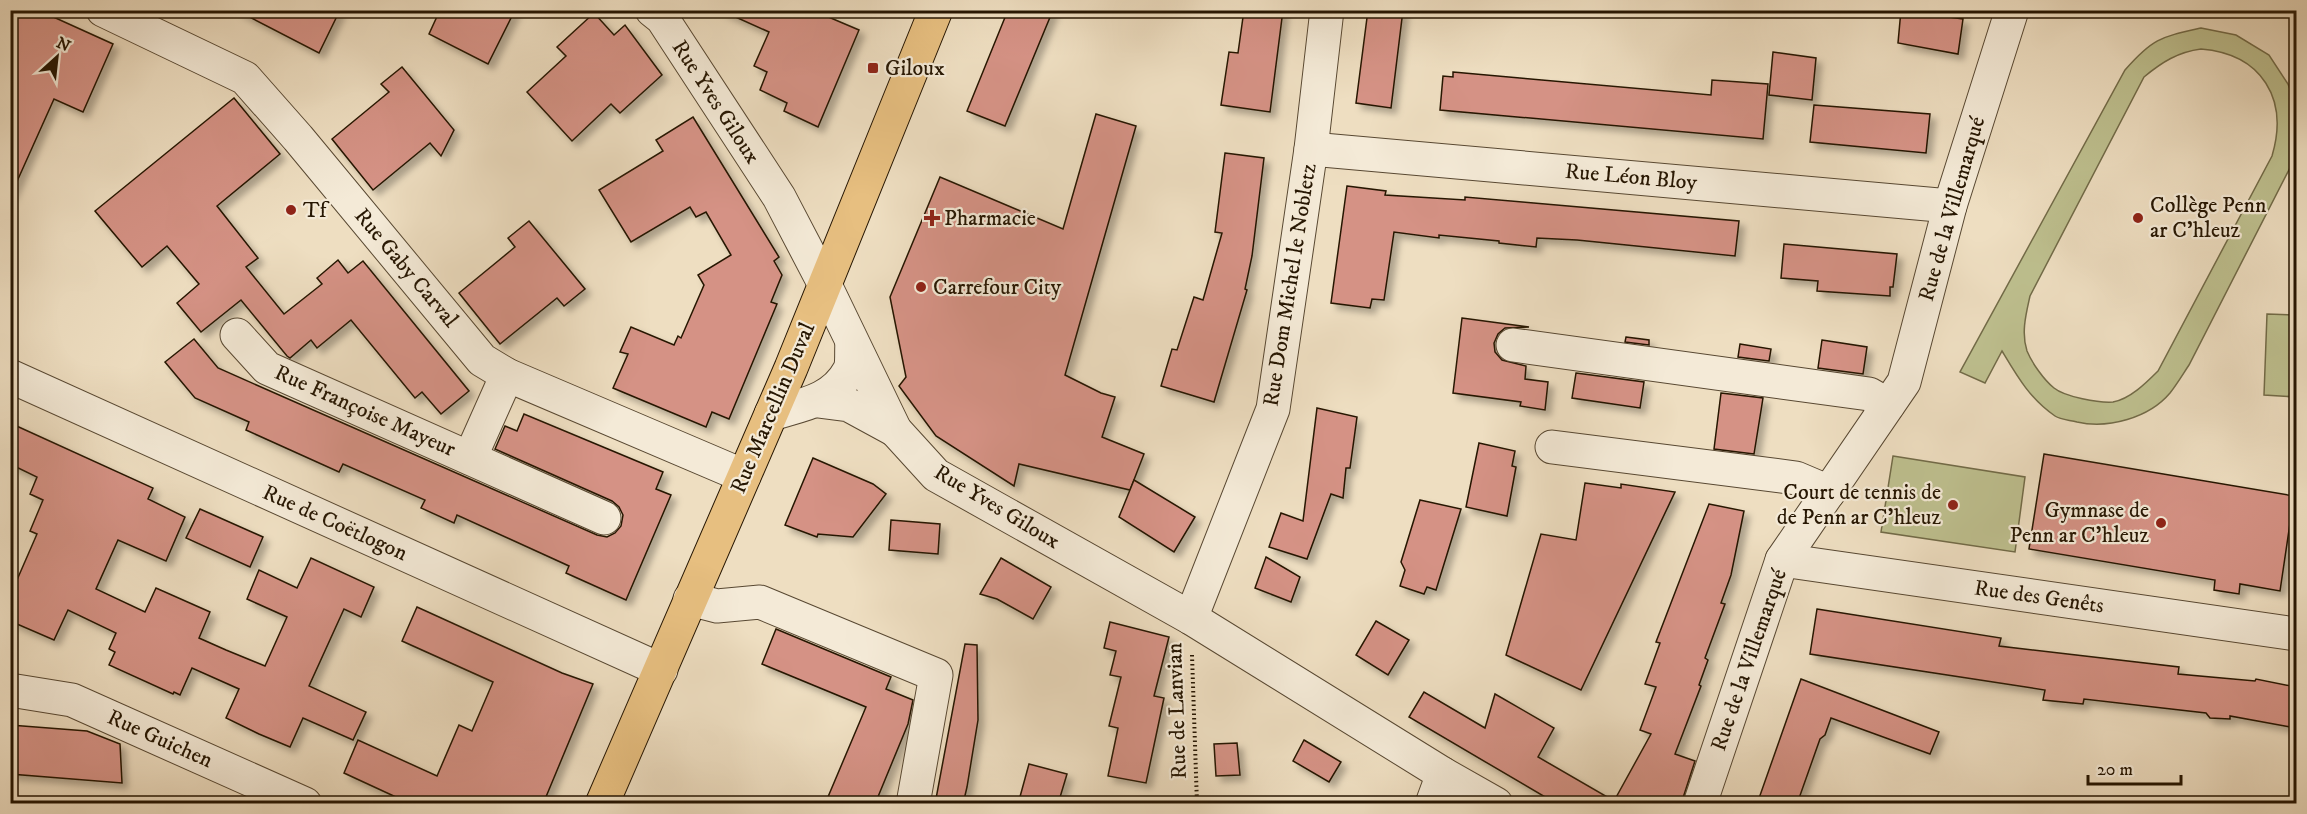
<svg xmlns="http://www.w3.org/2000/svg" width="2307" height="814" font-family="'IM FELL DW Pica',serif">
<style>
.green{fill:#bec08f;stroke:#726b48;stroke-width:1.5;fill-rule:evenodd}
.building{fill:#d59285;stroke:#261602;stroke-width:1.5;filter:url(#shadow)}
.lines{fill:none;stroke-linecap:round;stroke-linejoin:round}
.minor-casing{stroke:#584832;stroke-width:35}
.major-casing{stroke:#261602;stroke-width:35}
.path{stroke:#261602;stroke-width:4;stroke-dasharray:1.5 3;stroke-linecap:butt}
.minor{stroke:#f4ead7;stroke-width:33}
.major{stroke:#e7bf80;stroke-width:33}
.poi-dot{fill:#8f2418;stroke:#f4ead7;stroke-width:2}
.labels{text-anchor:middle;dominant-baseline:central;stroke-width:4.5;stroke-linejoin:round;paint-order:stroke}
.poi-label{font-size:22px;fill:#261602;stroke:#f4ead7;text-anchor:start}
.street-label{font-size:22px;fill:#261602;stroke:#f4ead7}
</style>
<defs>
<filter id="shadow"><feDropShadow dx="5.5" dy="5.5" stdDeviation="3" flood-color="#0004"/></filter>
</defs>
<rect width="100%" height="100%" fill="#eedec1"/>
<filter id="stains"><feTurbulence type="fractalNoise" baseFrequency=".00333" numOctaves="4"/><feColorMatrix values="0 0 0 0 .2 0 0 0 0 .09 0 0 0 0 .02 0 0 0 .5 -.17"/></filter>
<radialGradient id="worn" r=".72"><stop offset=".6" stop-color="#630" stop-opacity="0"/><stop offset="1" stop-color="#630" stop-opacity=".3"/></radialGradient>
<!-- green -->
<g class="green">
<path d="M2201,28L2236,35L2269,55L2288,84L2296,105V156L2189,365C2183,374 2177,384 2170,393C2149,418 2108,429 2077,422C2070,420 2061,420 2055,416C2030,399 2017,376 2002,351L1985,383L1960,372L2125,70C2153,38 2161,37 2201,28ZM2201,49C2262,54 2289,99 2272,156L2158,371C2146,383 2130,399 2113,402C2099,403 2065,397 2054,388C2044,380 2032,363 2027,351C2021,333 2026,314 2030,296L2144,77C2162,62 2178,52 2201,49Z"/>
<polygon points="2267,314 2296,315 2296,397 2264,395"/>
<polygon points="1893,456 2025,477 2015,552 1881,532"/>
</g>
<!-- building -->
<g class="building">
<polygon points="10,10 38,10 113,44 83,112 54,99 10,197"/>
<polygon points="236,10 340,10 319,53"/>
<polygon points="440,10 515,10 488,64 429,34"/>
<polygon points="720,10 812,10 859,30 818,127 784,111 787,103 760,90 767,72 754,66 769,32"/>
<polygon points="1008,10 1053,10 1005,126 967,111"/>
<polygon points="1244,10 1283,10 1270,112 1221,105 1229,52 1238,53"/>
<polygon points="1368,10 1403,10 1391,108 1356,103"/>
<polygon points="1901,10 1963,19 1958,54 1898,43"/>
<polygon points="594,13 614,35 625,25 662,75 620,113 611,104 572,141 527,92 566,56 557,47"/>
<polygon points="1773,52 1816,58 1812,100 1769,95"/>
<polygon points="402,67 454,130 441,156 430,143 373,190 332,139 389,92 381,84"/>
<polygon points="1453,72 1711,95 1712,80 1768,84 1763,139 1440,110 1443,76 1453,77"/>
<polygon points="234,98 280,154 217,206 258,258 246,267 284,314 322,284 317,278 338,260 348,273 363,261 469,391 441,414 422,392 415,398 351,320 317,348 311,340 290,358 287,356 241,300 201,332 177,303 199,284 167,246 142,267 95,211"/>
<polygon points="1814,105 1930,114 1926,153 1810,142"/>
<polygon points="1096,114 1136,126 1065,375 1101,393 1115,397 1102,437 1144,454 1130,490 1019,464 1014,486 936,436 899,386 906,377 890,297 940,177 1063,229"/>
<polygon points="693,117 779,257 774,261 782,275 771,302 777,304 729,419 712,412 706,427 613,388 628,354 620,352 631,327 674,345 678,336 681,338 704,285 698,275 731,255 706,212 696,217 690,207 631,242 599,190 663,151 656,140"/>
<polygon points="1225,153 1264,158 1252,256 1245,289 1247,290 1214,402 1161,386 1172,349 1177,350 1194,297 1203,300 1222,233 1215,232"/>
<polygon points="1347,186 1386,191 1385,195 1465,200 1465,197 1739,221 1735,256 1577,240 1537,238 1536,247 1499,243 1499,241 1439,235 1439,238 1394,232 1384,300 1372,299 1370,308 1331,303"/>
<polygon points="529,221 585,289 564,306 557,298 500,344 459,293 515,247 508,238"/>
<polygon points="1784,244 1897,254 1893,287 1890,287 1890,296 1817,291 1818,281 1781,278"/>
<polygon points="1462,318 1529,327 1505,328 1498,334 1494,343 1495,352 1502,360 1526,366 1525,379 1548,382 1545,410 1520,406 1521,402 1453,393"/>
<polygon points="1626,337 1649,340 1649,345 1625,342"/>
<polygon points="194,339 218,368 597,535 607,537 615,533 621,526 623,515 619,507 612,501 495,449 505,426 517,431 524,414 663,472 656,489 671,495 626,600 566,573 569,566 457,515 454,523 421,508 425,500 343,464 339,472 246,430 249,422 195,398 165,362"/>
<polygon points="1822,340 1867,347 1863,374 1818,368"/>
<polygon points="1740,344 1771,349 1769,361 1738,357"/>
<polygon points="1576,373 1644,382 1640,408 1572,398"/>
<polygon points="1721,393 1763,398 1754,454 1714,449"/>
<polygon points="1317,408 1357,417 1350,468 1346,468 1343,498 1331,494 1307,559 1269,547 1281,513 1303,521"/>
<polygon points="10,423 153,488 148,499 185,517 166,561 118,540 96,589 145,612 156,588 210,612 199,638 226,650 265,666 287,617 247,599 259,570 297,588 311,558 374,587 361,617 344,609 309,686 366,712 353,740 303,718 290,747 259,734 226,718 239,689 192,668 180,695 174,692 173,694 109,665 115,652 109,649 116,633 68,610 54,640 10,621 10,596 37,534 30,531 43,500 30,494 37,477 10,464"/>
<polygon points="1479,443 1515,451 1512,466 1516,467 1507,516 1466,507"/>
<polygon points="2044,454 2294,496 2280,591 2240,584 2239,594 2214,590 2215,580 2029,549"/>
<polygon points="813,458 873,484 886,494 853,537 818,534 817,537 785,525"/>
<polygon points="1134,480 1195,517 1174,552 1119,517"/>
<polygon points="1585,483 1621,488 1621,484 1675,492 1581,690 1506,655 1541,534 1576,540"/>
<polygon points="1420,500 1461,509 1436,590 1427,587 1424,594 1400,586 1405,570 1401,562"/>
<polygon points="1709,504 1744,511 1731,575 1721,603 1725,604 1705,658 1708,660 1699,685 1701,686 1675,754 1695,761 1681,804 1557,804 1409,717 1424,692 1485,728 1495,694 1554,728 1538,757 1614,801 1651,734 1640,730 1656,687 1645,684 1660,643 1656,642"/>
<polygon points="200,509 263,537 250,567 186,538"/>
<polygon points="891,520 940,524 938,554 889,550"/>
<polygon points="1266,557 1300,577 1291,602 1255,588"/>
<polygon points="1001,558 1051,587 1033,619 997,599 980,594"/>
<polygon points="417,607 562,673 593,684 543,804 411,804 344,773 358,740 437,776 459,725 472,731 493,682 402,641"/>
<polygon points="1817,609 2001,638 1999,646 2179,667 2178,674 2255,681 2256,679 2296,687 2296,728 2230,716 2230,719 2210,718 2206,713 2084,699 2083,704 2043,700 2045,690 1810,654"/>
<polygon points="1376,621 1409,640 1388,675 1356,655"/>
<polygon points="1110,622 1169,637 1154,696 1164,698 1146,783 1108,776 1118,728 1109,726 1121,677 1110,675 1116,651 1104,648"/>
<polygon points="776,629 891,677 886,689 913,700 908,724 875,804 825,804 866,707 762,664"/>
<polygon points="965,644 977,645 978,720 967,787 963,804 935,804"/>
<polygon points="1801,679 1939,732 1930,754 1831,718 1825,735 1820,739 1797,804 1757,804"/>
<polygon points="10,725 87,731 120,744 122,783 10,774"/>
<polygon points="1304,740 1341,762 1329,782 1293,761"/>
<polygon points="1237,743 1240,775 1216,776 1214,744"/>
<polygon points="1029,764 1067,774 1058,804 1018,804"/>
</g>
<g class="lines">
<!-- minor casing -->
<g class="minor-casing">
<g id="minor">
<polyline points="103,10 245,78 298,138 482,360 507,375 744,476"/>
<polyline points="652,10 662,18 779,197 825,285 895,430 936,475 1191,618 1443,774 1496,804"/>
<polyline points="1311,149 1950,206"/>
<polyline points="237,335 267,368 604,518"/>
<polyline points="1513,345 1869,394 1888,405"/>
<polyline points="10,376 661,670"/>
<polyline points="818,401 849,405 895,430"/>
<path d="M771,414C801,405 833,401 849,371C853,364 851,351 852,343"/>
<polyline points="1552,447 1796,478 1829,492"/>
<polyline points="470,458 507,375"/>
<polyline points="1782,560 2296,634"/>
<polyline points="690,599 717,606 760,602 936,675 913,804"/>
<polyline points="1191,618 1273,409 1311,149 1327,10"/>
<polyline points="10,690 72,700 305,804"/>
<polyline points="1432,804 1443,774"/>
<polyline points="1700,804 1782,560 1904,382 1950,206 2012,10"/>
</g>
</g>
<!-- major casing -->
<g class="major-casing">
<polyline id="major" points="602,804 791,368 936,10"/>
</g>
<!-- path -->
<polyline class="path" points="1192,655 1197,804"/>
<!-- minor -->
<use href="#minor" class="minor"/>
<!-- major -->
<use href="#major" class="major"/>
</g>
<!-- markers -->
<g class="poi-dot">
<rect x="867" y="62" width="12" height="12" rx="3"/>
<circle cx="291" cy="210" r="6"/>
<path d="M929 209h6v6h6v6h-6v6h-6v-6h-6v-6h6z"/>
<circle cx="2138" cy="218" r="6"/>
<circle cx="921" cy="287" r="6"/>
<circle cx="1953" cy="505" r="6"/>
<circle cx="2161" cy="523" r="6"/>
</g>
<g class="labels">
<!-- poi labels -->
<g class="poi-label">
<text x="885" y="68">Giloux</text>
<text x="2150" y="205">Collège Penn<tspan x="2150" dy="25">ar C'hleuz</tspan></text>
<text x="303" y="210">Tf</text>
<text x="944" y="218">Pharmacie</text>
<text x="933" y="287">Carrefour City</text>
<text x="1941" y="492" text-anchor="end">Court de tennis de<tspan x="1941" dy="25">de Penn ar C'hleuz</tspan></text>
<text x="2149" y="510" text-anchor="end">Gymnase de<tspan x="2149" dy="25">Penn ar C'hleuz</tspan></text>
</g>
<!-- street labels -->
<g class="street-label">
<text transform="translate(716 102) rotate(57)">Rue Yves Giloux</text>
<text transform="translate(1631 177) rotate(5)">Rue Léon Bloy</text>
<text transform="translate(1952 209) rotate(-74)">Rue de la Villemarqué</text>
<text transform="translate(406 268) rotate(50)">Rue Gaby Carval</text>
<text transform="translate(1290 285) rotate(-81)">Rue Dom Michel le Nobletz</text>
<text transform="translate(773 408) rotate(-67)">Rue Marcellin Duval</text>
<text transform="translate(365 411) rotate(24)">Rue Françoise Mayeur</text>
<text transform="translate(997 507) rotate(31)">Rue Yves Giloux</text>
<text transform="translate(335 523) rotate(24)">Rue de Coëtlogon</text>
<text transform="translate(2039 597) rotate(8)">Rue des Genêts</text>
<text transform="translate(1749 660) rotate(-71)">Rue de la Villemarqué</text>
<text transform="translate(1177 711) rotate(-92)">Rue de Lanvian</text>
<text transform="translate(160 739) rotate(24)">Rue Guichen</text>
</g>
</g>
<!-- margin -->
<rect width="2307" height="814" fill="none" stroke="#eedec1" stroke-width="36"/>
<rect x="12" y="12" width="2283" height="790" fill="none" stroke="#261602" stroke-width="3"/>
<rect x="18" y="18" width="2271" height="778" fill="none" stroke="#261602" stroke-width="1.5"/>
<!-- north arrow -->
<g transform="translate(57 57) rotate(27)" stroke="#f4ead7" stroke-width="4.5" paint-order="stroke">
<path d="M0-4.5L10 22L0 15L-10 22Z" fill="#261602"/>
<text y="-9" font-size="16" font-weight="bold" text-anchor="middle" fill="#261602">N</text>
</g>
<!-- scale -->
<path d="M2088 775v9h93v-9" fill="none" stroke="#261602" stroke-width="3"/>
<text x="2097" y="775" font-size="18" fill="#261602" stroke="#f4ead7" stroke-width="4.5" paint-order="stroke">20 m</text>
<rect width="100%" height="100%" filter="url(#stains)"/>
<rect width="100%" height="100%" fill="url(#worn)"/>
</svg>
